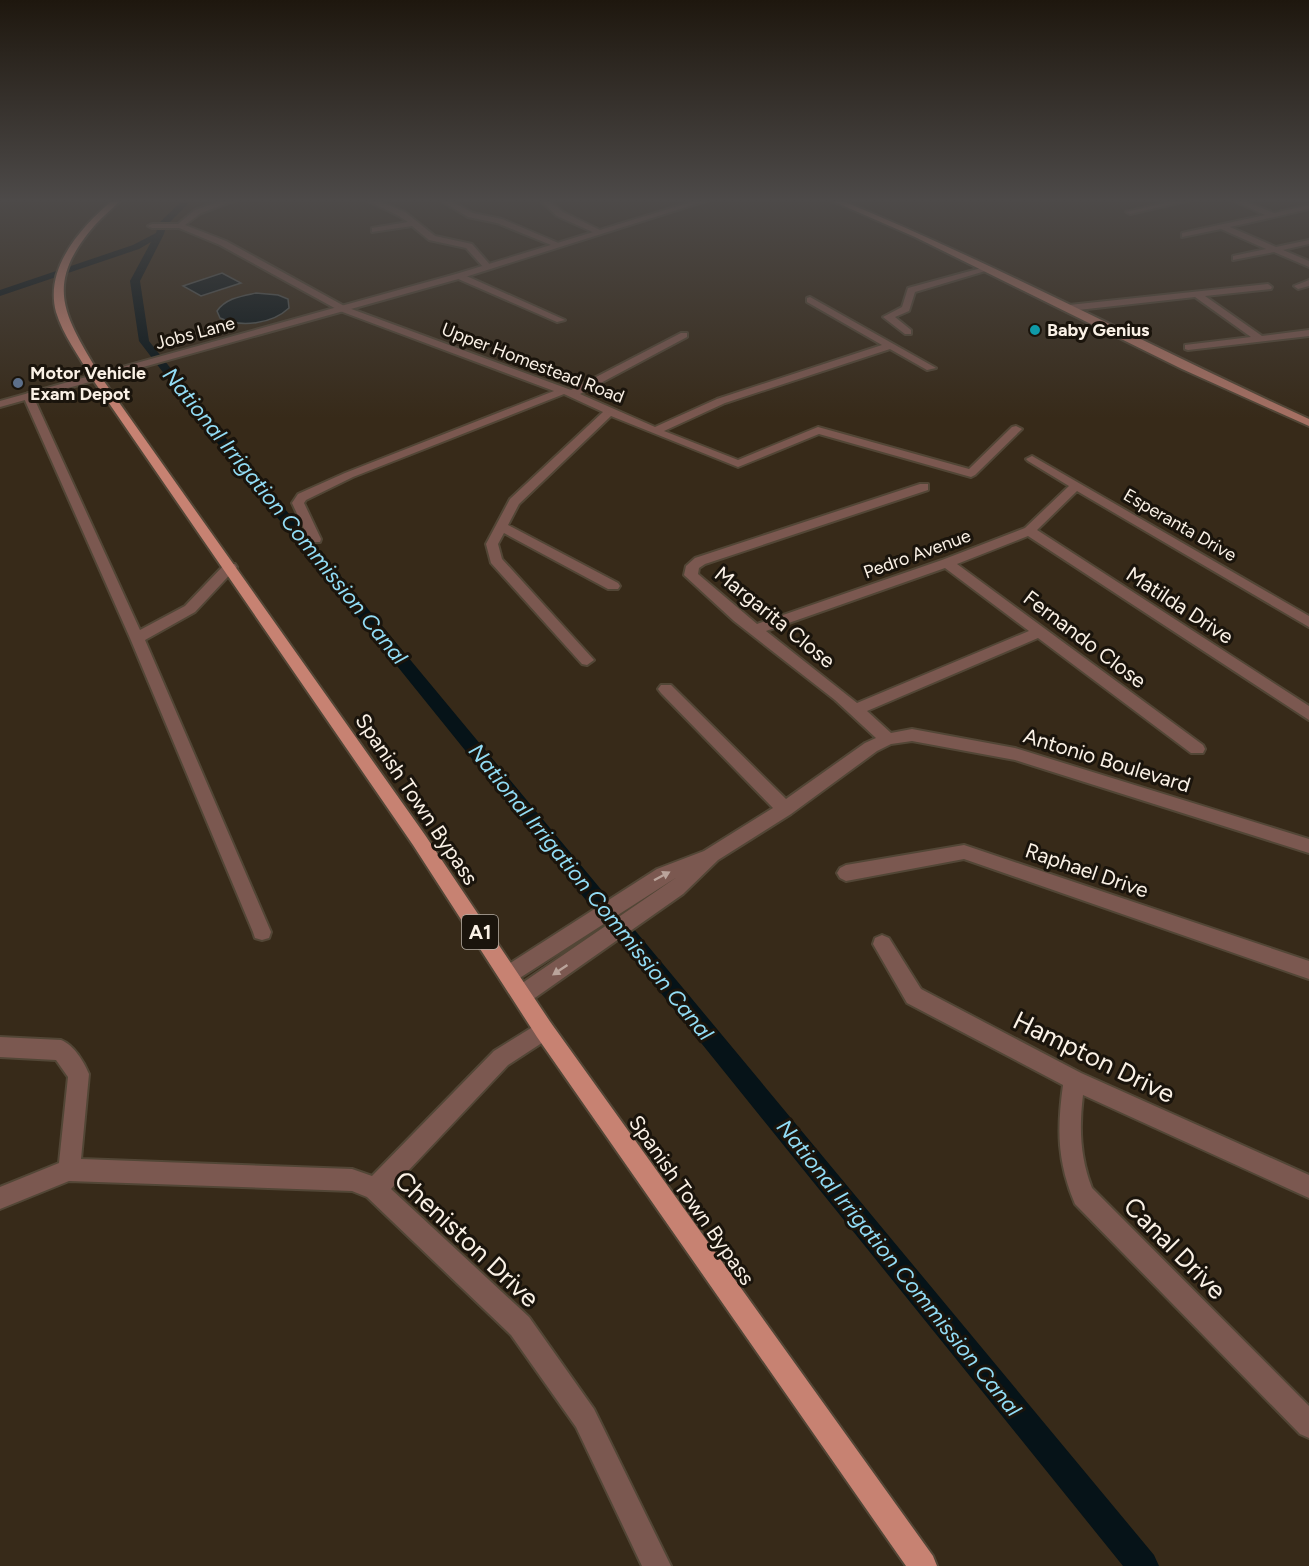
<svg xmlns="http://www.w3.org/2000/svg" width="1309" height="1566" font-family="Figtree,sans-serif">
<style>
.water{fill:#061318;stroke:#4f5656;stroke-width:1.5}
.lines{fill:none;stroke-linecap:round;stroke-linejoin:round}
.canal{fill:#061318;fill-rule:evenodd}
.minor-casing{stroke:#524636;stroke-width:4}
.tertiary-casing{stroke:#524636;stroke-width:4}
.secondary-casing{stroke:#524636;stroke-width:4}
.primary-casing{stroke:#524636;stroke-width:4}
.minor{fill:#7b5850;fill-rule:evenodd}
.tertiary{fill:#7b5850;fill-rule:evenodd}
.secondary{fill:#a67063;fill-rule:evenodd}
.primary{fill:#c78272;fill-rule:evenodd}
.oneway{fill:#baa49b}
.culture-dot{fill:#0f9aa8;stroke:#1a140c;stroke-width:2}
.service-dot{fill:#5c6f8a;stroke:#1a140c;stroke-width:2}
.labels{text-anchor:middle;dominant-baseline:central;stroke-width:6;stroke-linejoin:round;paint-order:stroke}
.far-poi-label{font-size:18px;font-weight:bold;fill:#faf1e6;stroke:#1a140c;text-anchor:start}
.far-street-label{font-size:18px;fill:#faf1e6;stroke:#1a140c}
.shield{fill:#1a140c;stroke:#b7afa5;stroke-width:1.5}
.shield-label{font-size:20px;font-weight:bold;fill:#faf1e6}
.street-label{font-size:21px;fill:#faf1e6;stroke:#1a140c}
.water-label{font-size:22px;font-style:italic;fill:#92dcf5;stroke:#1a140c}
.near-street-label{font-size:26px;fill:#faf1e6;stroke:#1a140c}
</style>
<rect width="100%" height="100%" fill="#372a19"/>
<!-- water -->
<g class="water">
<polygon points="222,273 241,283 201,296 183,286"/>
<path d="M256,293L278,295L288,299L289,308C272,324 241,328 220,318L217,311C226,298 242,296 256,293Z"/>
</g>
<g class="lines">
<!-- canal -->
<polygon class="canal" points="184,199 193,199 166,226 164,234 140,281 149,341 226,438 1154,1555 1159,1566 1123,1566 218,444 139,341 130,281 151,242 139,249 0,296 0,290 133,245 156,233 159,223"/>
<!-- minor casing -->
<g class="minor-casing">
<g id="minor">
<polygon points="227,199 239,199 201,213 185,225 226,241 346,307 571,390 681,333 687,333 687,337 580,394 655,427 717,399 882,345 807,302 807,298 810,297 936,368 927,370 890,349 725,403 664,431 738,460 818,427 969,469 1012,427 1016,426 1022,429 975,475 971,477 819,434 738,467 611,416 519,504 508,525 618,583 620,586 618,589 608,589 504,533 498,544 502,559 594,660 587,665 582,664 491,563 486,544 510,499 603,412 564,394 353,477 306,500 304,503 321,539 320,542 310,542 292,503 298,494 345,473 554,391 340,311 220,245 179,228 152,228 148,226 152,224 178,224 195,210"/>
<polygon points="364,199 374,199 405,212 435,236 472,244 492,267 485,269 466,248 429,240 412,226 372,232 372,228 408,222 399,216"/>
<polygon points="438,199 447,199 473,213 502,219 563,245 556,247 497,223 468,217"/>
<polygon points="539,199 547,199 563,212 604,232 597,234 557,216"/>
<polygon points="1181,199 1195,199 1130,214 1126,212"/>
<polygon points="1230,199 1240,199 1274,213 1309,205 1309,209 1230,227 1276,247 1309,240 1309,244 1283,250 1309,261 1309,267 1274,252 1233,260 1233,256 1266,249 1221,229 1182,237 1182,233 1265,215"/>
<polygon points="985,267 992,269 915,292 909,311 895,317 911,330 911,334 905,334 883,317 902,307 908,288"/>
<polygon points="456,274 462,274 565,320 557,322 456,278"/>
<polygon points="1309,280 1309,286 1298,289 1294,286"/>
<polygon points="1268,284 1272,287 1271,289 1205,296 1262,336 1309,330 1309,336 1188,350 1185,349 1185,345 1251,337 1195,297 1069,311 1064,308 1069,305"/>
<polygon points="28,393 33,396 140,630 185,606 225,564 235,564 237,567 195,612 145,640 271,932 269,938 262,940 255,938 253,932 130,638 23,396"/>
<path d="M1032,456L1309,616V627L1077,491L1037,530L1309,706V720L1028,536L957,564L1203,745L1205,749L1203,753H1191L1038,638L867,711L891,733L912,729L1015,748L1309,839V853L1015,760L912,741L891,744L877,751L791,814L718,860L683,894L529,1002L522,1004L515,1002L512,995L515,988L677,877L515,981L508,984L501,981L498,975L501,969L657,869L704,851L773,808L661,693L658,689L661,685H671L786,799L865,743L876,738L835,700L734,621L684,575L686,566L695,558L920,484H928V490L705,564L699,568L698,574L757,624L942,560L1025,528L1069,486L1028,461L1026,459ZM945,568L1029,631L857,703L766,631Z"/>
<polygon points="964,845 1309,961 1309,979 964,859 846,881 840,878 837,873 840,868 846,865"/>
<path d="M882,935L889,938L921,989L1081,1073L1309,1175V1198L1083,1095C1079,1128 1080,1157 1092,1188L1309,1406V1438L1300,1434L1075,1204C1057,1161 1057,1130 1063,1085L907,1003L873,944L875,938Z"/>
<path d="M544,1020L551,1023L554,1030L551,1037L508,1065L391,1189L529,1317L594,1409L671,1566H642L576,1427L511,1335L367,1197L352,1191L69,1181L0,1209V1187L59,1163L68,1077L56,1060L0,1057V1037L61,1040C74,1045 84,1062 89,1074L81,1159L352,1169L372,1176L494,1051Z"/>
</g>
</g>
<!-- tertiary casing -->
<g class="tertiary-casing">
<polygon id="tertiary" points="701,199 712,199 462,278 0,407 0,401 456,274"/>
</g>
<!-- secondary casing -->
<g class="secondary-casing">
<path id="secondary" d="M828,199H838C998,265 1151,347 1309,419V426L1182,369L915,237Z"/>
</g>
<!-- primary casing -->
<g class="primary-casing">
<path id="primary" d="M114,199H122C113,208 104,215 95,225C42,286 65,316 101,377L425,835L551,1023L933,1556L937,1566H906L537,1037L413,845L91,377C79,356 63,335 56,312C44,267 82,226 114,199Z"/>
</g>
<!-- minor -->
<use href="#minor" class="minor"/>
<!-- tertiary -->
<use href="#tertiary" class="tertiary"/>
<!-- secondary -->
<use href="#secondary" class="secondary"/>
<!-- primary -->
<use href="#primary" class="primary"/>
</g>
<!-- one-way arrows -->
<defs><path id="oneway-solid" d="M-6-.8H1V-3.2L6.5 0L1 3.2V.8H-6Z" transform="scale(1.5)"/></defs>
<g class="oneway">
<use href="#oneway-solid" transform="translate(662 876) rotate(-28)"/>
<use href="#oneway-solid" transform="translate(560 970) rotate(146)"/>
</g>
<!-- sky -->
<linearGradient id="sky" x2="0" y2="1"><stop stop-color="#1e170e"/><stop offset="0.48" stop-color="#4d4a49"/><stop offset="1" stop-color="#4d4a49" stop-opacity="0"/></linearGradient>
<rect width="1309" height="418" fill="url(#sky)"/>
<!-- markers -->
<circle class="culture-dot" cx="1035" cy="330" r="6"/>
<circle class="service-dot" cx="18" cy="383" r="6"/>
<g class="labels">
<!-- far-poi labels -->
<g class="far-poi-label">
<text x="1047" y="330">Baby Genius</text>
<text x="30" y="373">Motor Vehicle<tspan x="30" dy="21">Exam Depot</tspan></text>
</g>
<!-- far-street labels -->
<g class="far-street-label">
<text transform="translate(195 333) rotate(-15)">Jobs Lane</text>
<text transform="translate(533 363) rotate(21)">Upper Homestead Road</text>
<text transform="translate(1180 525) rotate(30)">Esperanta Drive</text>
<text transform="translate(917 554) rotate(-20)">Pedro Avenue</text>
</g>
<!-- shield labels -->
<rect class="shield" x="462" y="915" width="36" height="34" rx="4.5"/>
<g class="shield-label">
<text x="480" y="932">A1</text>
</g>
<!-- street labels -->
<g class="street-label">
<text transform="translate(1180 605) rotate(33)">Matilda Drive</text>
<text transform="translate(775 617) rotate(39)">Margarita Close</text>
<text transform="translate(1085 639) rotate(37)">Fernando Close</text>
<text transform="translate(1107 760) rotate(17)">Antonio Boulevard</text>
<text transform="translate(417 799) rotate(56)">Spanish Town Bypass</text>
<text transform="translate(1087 870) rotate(19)">Raphael Drive</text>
<text transform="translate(692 1200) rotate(55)">Spanish Town Bypass</text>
</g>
<!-- water labels -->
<g class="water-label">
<text transform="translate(285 516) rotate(51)">National Irrigation Commission Canal</text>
<text transform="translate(591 892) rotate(51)">National Irrigation Commission Canal</text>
<text transform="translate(899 1268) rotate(51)">National Irrigation Commission Canal</text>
</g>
<!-- near-street labels -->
<g class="near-street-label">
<text transform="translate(1094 1057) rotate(26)">Hampton Drive</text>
<text transform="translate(467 1239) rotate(43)">Cheniston Drive</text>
<text transform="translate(1175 1248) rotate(45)">Canal Drive</text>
</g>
</g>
</svg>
